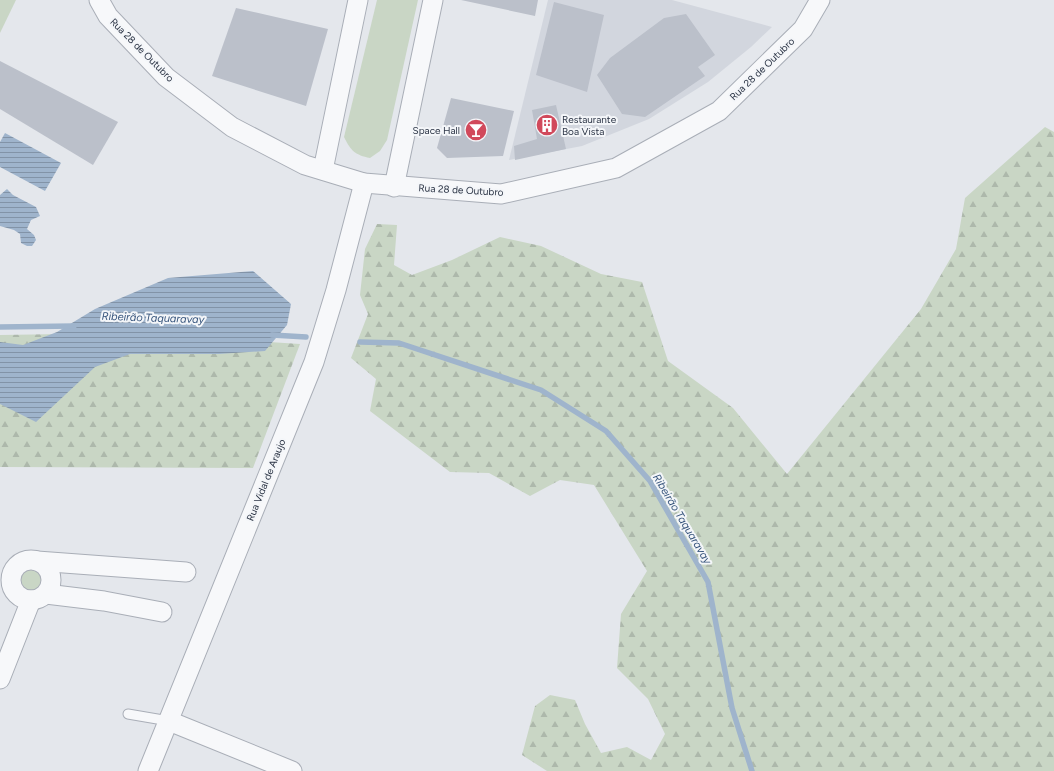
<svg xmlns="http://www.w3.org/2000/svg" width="1054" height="771" font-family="Figtree,sans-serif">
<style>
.built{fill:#d2d6de}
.forest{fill:url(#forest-firs)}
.park{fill:#c9d6c5}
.water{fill:url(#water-rules)}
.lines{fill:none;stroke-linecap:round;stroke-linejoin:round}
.stream{stroke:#9fb4cc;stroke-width:5.5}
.building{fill:#bbc0ca}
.lane-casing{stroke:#a9aeb7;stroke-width:11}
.street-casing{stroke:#a9aeb7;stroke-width:21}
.lane{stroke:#f7f8fa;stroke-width:9}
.street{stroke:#f7f8fa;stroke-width:19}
.labels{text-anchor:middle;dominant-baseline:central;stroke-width:4;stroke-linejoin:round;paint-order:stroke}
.street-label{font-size:10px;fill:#2b3445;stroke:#f4f6f9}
.poi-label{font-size:10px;fill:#2b3445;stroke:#f4f6f9;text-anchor:start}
.water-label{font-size:11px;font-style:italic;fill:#34527a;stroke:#f4f6f9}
</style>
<defs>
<pattern id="forest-firs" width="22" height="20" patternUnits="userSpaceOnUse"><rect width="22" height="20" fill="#c9d6c5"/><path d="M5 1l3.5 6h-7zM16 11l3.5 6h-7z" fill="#adb8ab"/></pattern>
<pattern id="water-rules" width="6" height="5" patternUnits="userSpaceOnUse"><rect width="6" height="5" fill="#9fb4cc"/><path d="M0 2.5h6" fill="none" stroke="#8293a7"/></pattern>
</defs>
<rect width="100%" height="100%" fill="#e4e7ec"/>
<!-- built -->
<polygon class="built" points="548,0 672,0 772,27 751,47 708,82 649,119 582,146 509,160"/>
<!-- forest -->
<g class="forest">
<polygon points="1045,127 1054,132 1054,771 547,771 522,755 535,706 550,695 575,700 585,724 601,753 627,747 651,760 665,734 648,699 617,668 621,614 647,571 594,485 560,480 530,496 489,473 450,472 370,411 376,379 351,358 368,314 360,295 365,249 377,224 397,225 394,265 412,275 452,260 500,237 541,246 601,274 642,282 668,361 733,408 787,474 921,309 956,249 965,198"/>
<polygon points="127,333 300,344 253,468 0,467 0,335"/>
</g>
<!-- park -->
<g class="park">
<polygon points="0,0 16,0 0,33"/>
<path d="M377,0H418L387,140L380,151L370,158C355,155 351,151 344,137Z"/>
<circle cx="31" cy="580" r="12"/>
</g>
<!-- water -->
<g class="water">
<polygon points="5,133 61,163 45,191 0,167 0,142"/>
<polygon points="7,189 13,195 36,207 40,216 31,220 27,229 34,235 36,240 32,246 27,246 21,243 20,234 14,230 0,226 0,195"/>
<polygon points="253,271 291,304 287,325 265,351 219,354 130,354 95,367 36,422 0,404 0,342 23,345 57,332 95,309 168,278"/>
</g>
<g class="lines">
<!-- stream -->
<g class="stream">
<polyline points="0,327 74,326"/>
<polyline points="272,335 306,337"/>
<polyline points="360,342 399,343 541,390 606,431 650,481 708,582 732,708 752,771"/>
</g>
</g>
<!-- building -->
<g class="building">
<polygon points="461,0 538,0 535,16"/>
<polygon points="554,2 604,15 587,92 536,75"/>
<polygon points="236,8 328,29 306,106 212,76"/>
<polygon points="686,14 715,55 698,67 705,76 645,117 622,114 597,75 610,58 664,18"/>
<polygon points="0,61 118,122 93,165 0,109"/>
<polygon points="451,98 514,111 503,156 447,158 437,148"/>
<polygon points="556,105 566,149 515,160 514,146 537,139 532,110"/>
</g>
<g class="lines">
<!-- lane casing -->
<g class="lane-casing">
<polyline id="lane" points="128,714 169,721"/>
</g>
<!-- street casing -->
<g class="street-casing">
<g id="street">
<polyline points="99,0 108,16 166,77 232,127 305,165 364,183 501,194 616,168 719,111 803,29 820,0"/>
<polyline points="323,170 358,0"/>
<polyline points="394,187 433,0"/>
<circle cx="31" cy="580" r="20"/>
<polyline points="37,561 186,572"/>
<polyline points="46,594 104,601 162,612"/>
<polyline points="0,679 31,600"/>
<polyline points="169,721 292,771"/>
<polyline points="148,771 314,362 336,290 364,183"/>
</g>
</g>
<!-- lane -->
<use href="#lane" class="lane"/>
<!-- street -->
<use href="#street" class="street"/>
</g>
<!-- icons -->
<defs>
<g id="building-disc" transform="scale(1.15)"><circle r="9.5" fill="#d1495b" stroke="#f4f6f9"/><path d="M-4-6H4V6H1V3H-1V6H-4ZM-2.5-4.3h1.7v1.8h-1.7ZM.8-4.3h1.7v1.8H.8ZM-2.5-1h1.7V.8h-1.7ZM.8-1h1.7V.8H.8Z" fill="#fff"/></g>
<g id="bar-disc" transform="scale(1.15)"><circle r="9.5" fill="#d1495b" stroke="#f4f6f9"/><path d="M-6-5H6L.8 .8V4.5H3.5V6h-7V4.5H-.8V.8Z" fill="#fff"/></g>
</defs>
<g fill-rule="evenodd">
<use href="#building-disc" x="547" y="125"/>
<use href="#bar-disc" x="476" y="130"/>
</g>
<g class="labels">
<!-- street labels -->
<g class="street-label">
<text transform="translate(142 50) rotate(45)">Rua 28 de Outubro</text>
<text transform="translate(762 69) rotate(-44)">Rua 28 de Outubro</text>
<text transform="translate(461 190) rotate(3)">Rua 28 de Outubro</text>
<text transform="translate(266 480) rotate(-68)">Rua Vidal de Araujo</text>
</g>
<!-- poi labels -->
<g class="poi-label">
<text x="562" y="119">Restaurante<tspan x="562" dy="12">Boa Vista</tspan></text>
<text x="460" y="130" text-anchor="end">Space Hall</text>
</g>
<!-- water labels -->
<g class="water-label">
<text transform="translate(153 318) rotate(2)">Ribeirão Taquaravay</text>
<text transform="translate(682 519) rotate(59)">Ribeirão Taquaravay</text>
</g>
</g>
</svg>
